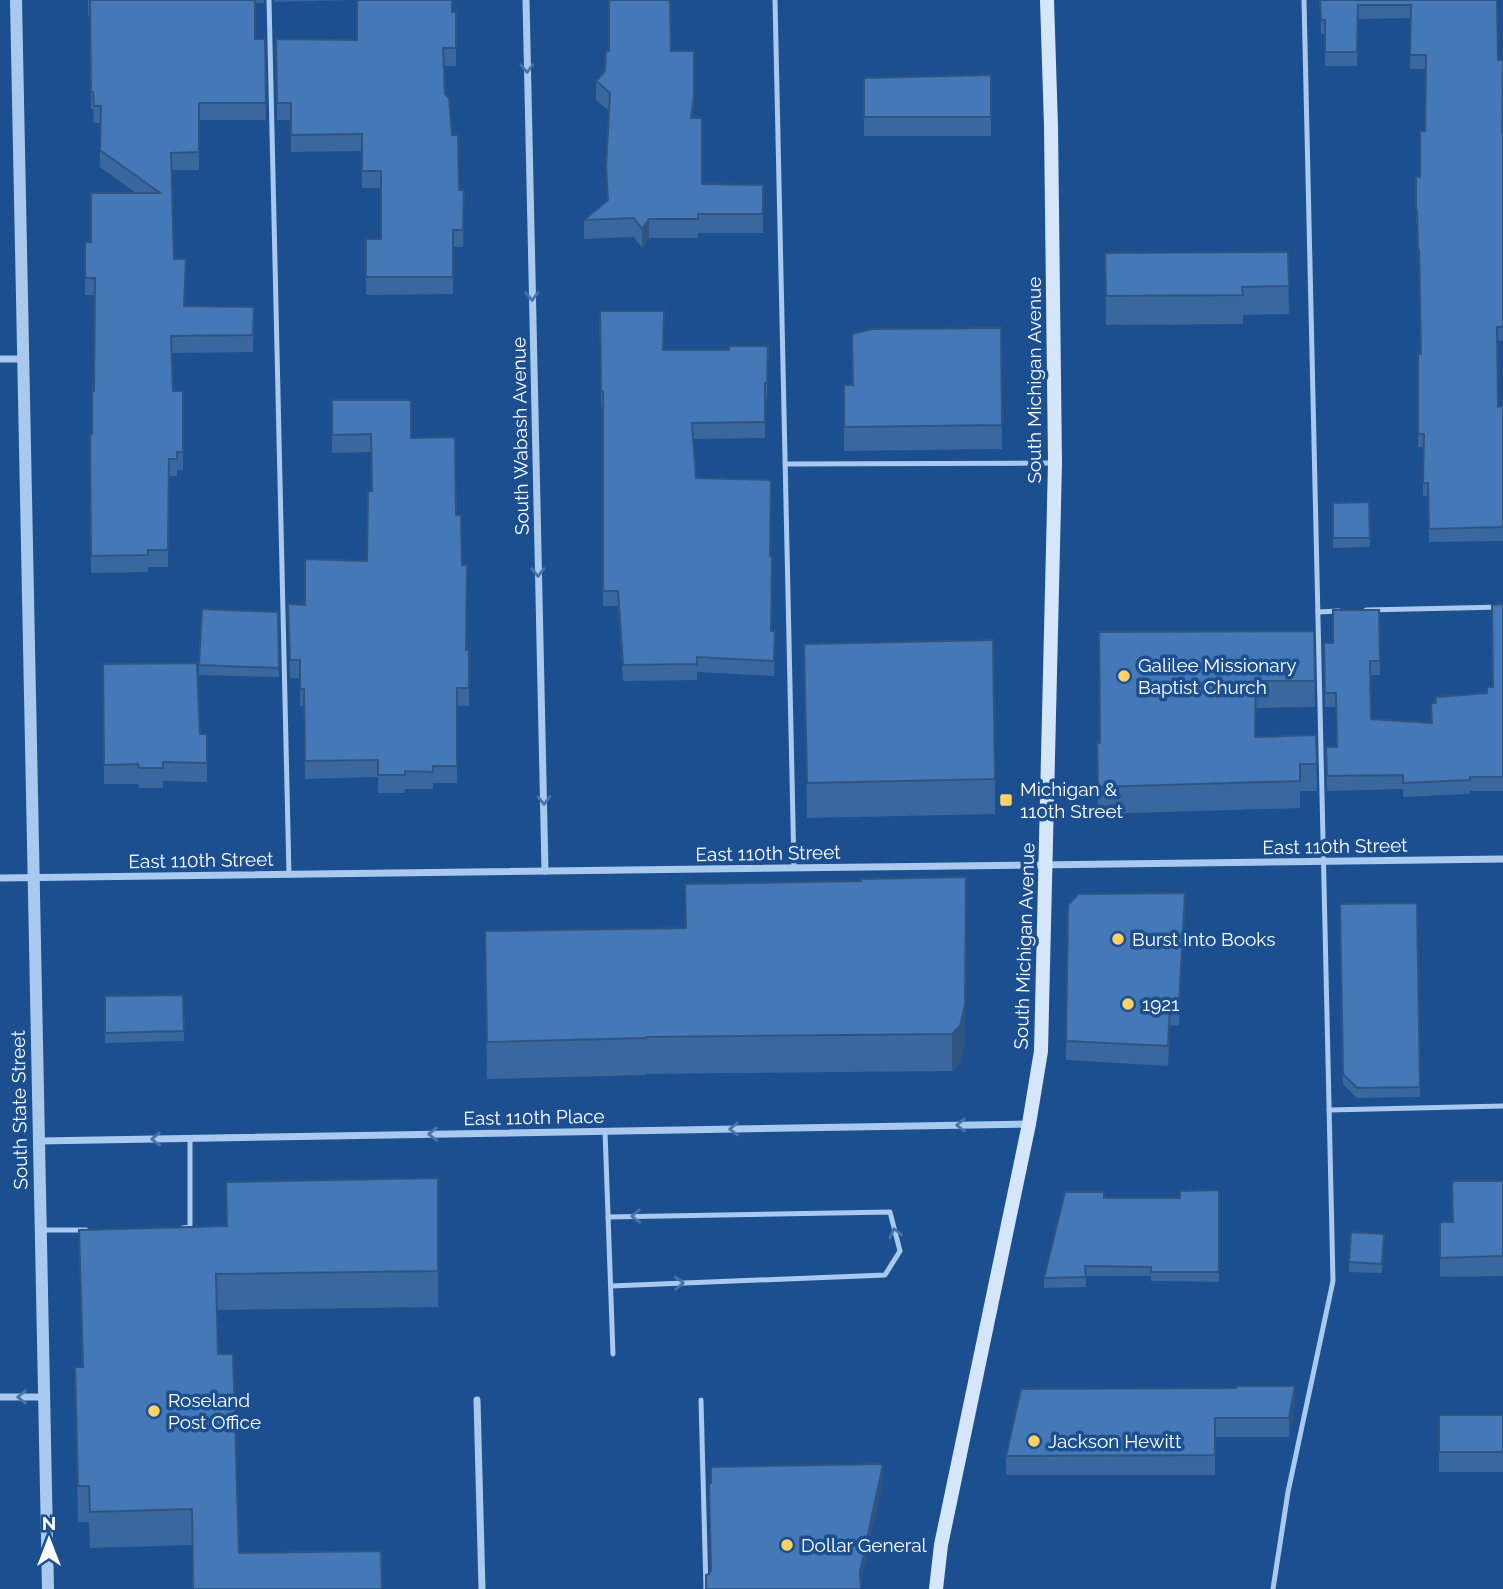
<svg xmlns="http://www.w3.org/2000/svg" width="1503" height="1589" font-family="Raleway,sans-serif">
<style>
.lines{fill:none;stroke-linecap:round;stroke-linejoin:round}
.service{stroke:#a9c9ee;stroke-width:5}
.minor{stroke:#a9c9ee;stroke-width:7}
.tertiary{stroke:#a9c9ee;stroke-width:12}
.secondary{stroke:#d6e6fa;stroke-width:14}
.wall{fill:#3a679d}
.shaded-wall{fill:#305480}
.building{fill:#4478b7;stroke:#305480;stroke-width:2}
.oneway{stroke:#4674ac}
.poi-dot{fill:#ffd166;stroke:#1b4f8f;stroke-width:2.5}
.labels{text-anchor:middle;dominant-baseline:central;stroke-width:7;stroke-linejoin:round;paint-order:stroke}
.street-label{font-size:19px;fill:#fff;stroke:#1b4f8f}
.poi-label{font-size:19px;fill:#fff;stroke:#1b4f8f;text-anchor:start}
</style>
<rect width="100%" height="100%" fill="#1b4f8f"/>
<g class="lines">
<!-- service -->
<g class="service">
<polyline points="269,0 289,875"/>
<polyline points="775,0 794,868"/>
<polyline points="785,464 1054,463"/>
<polyline points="1366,610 1503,607"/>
<polyline points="1318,612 1339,611"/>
<polyline points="1329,1110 1503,1106"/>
<polyline points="605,1131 613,1354"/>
<polyline points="608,1217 890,1212 900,1251 885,1275 611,1286"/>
<polyline points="183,1228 190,1227 190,1138"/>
<polyline points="40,1230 86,1230"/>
<polyline points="701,1400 706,1589"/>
<polyline points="1273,1589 1288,1492 1333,1281 1304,0"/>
</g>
<!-- minor -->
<g class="minor">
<polyline points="526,0 545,871"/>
<polyline points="0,359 23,359"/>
<polyline points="0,878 1503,859"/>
<polyline points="39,1141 1029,1124"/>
<polyline points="0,1397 44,1397"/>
<polyline points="477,1400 482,1589"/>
</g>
<!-- tertiary -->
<polyline class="tertiary" points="16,0 48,1589"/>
<!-- secondary -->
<polyline class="secondary" points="936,1589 941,1545 1029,1124 1041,1051 1055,463 1051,126 1047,0"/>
</g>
<!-- wall -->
<g class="wall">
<polygon points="88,0 264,0 264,3 255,3 255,39 265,39 266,120 199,120 199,170 172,170 174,259 186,276 185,306 254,307 253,352 172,353 173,391 183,391 183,470 177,470 177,476 169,476 168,567 148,567 148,572 91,573 90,434 92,434 94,391 95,295 85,295 85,242 91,242 136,193 100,167 100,123 94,123 93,109 91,109 90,16 88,16"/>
<polygon points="274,0 349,0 274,2"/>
<polygon points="1320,0 1497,0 1498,60 1503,132 1503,341 1497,341 1498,407 1503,406 1503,541 1429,542 1428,496 1423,496 1423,447 1418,447 1418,354 1421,354 1419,264 1418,264 1417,224 1416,224 1416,177 1420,177 1425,131 1426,69 1410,69 1411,18 1358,19 1357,66 1325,66 1325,34 1321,34"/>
<polygon points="452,12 456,12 456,66 444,66 445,94 452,135 459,190 464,190 463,247 453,247 453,294 366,295 366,239 381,239 381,188 362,188 362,151 291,152 291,120 277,120 276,39 357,40"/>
<polygon points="671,51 694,115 702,184 763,185 763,233 698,233 698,238 649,238 642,248 634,237 584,239 584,220 607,200 606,167 609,111 596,100 596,81 605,71"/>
<polygon points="991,75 991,136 864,136 864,78"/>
<polygon points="1288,252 1289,314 1243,315 1243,324 1106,325 1105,253"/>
<polygon points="600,311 663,350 729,350 768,346 767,399 765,399 765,438 693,439 696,478 770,556 772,631 775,647 774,676 697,672 697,680 623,681 618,606 603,606 603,407 601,407"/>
<polygon points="1001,328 1002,449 844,451 844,385 853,385 852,334"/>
<polygon points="332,400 411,438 456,515 462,565 467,650 469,650 469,706 457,706 457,783 433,783 433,789 405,789 405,793 378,793 378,777 305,779 304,706 300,706 300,678 290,678 288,604 305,605 367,561 372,491 371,452 332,453"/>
<polygon points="1369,502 1370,547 1333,548 1333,503"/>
<polygon points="1503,604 1503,791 1470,791 1470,794 1403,797 1403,789 1327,791 1326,747 1336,747 1336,707 1325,707 1324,643 1333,643 1379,610 1380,675 1370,675 1371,719 1431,723 1431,703 1435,703 1435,697 1487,693 1493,687"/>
<polygon points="278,612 279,677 199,675 199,665"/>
<polygon points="1314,631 1315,707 1256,708 1256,737 1316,735 1317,791 1300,791 1300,808 1098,814 1097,743 1100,743"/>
<polygon points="804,644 995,779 995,814 807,818"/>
<polygon points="103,664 200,734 207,734 207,782 163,781 163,788 139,788 138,784 104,784"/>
<polygon points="685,884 965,1042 960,1063 952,1071 646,1074 646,1075 487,1079 485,931 685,928"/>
<polygon points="1417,903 1420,1097 1357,1098 1343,1084 1340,904"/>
<polygon points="1068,905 1185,912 1179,1026 1170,1025 1168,1066 1066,1060"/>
<polygon points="183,995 184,1041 105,1043 105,996"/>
<polygon points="438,1178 438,1307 217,1310 218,1354 239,1553 382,1589 192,1589 192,1545 90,1548 89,1522 78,1522 75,1367 82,1367 79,1230 226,1226 226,1182"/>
<polygon points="1503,1181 1503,1276 1440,1277 1440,1222 1453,1222"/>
<polygon points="1219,1190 1219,1282 1151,1281 1151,1276 1086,1276 1086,1287 1044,1288 1044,1278 1104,1198 1180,1198"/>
<polygon points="1384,1244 1382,1273 1349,1272 1349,1262"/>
<polygon points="1021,1389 1295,1405 1289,1437 1215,1437 1215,1475 1006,1475 1006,1456"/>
<rect x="1439" y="1415" width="64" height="57"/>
</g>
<!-- shaded-wall -->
<g class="shaded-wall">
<polygon points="694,96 694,115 691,137 691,118"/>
<polygon points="649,219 649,238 642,248 642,229"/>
<polygon points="966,877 965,1042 960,1063 952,1071 952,1034"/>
<polygon points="1185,893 1185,912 1179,1026 1179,1006"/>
<polygon points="1295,1386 1295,1405 1289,1437 1289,1418"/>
<polygon points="883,1464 883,1484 860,1589 860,1572"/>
</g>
<!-- building -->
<g class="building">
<polygon points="90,0 255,0 255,39 265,39 266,103 199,103 199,152 171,153 174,259 186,259 184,306 254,307 253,335 171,336 173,391 183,391 183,452 177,452 177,459 169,459 168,550 148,550 148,555 91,556 90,434 92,434 92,391 94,391 95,278 85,278 85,242 91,242 91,193 160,193 100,150 101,106 94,106 93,92 91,92"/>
<polygon points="357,0 452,0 452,12 456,12 456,48 443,48 445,94 449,98 452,135 458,135 459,190 464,190 463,230 453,230 453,277 366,277 366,239 381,239 381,171 362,171 362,134 291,135 291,103 277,103 276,39 357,40"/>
<polygon points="609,0 670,0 671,51 694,51 694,96 691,118 702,118 702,184 763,185 763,214 698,214 698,219 649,219 642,229 634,218 584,220 608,200 606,167 610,93 596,81 605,71 606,51 609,51"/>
<polygon points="1320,0 1497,0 1498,60 1503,60 1502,132 1503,132 1503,327 1497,327 1498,407 1503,406 1503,527 1429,529 1428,483 1423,483 1424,434 1418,434 1418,354 1421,354 1419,250 1418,250 1417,210 1416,210 1416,177 1420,177 1420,131 1425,131 1426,55 1410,55 1411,5 1358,5 1357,52 1325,52 1325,20 1321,20"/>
<polygon points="991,75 991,117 864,117 864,78"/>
<polygon points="1288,252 1289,286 1242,287 1243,295 1106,296 1105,253"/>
<polygon points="600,311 664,311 663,350 729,350 729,346 768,346 767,383 765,383 765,422 692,423 696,478 771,480 770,556 772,556 771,631 775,631 774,661 697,657 697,664 623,665 618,591 603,591 603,392 601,392"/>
<polygon points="1001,328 1002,425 844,427 844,385 853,385 852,334 872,329"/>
<polygon points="332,400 411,400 411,438 455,437 456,515 461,515 462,565 467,565 466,650 469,650 469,688 457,688 457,766 433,766 433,772 405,771 405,775 378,775 378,760 305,761 304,689 300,689 300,660 290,660 288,604 305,605 305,559 367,561 368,491 372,491 371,434 332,435"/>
<polygon points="1369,502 1370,538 1333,538 1333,503"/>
<polygon points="1503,604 1503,777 1470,777 1470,780 1403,783 1403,775 1327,776 1326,747 1337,747 1336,693 1325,693 1324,643 1333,643 1333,610 1379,610 1380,661 1370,661 1371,719 1432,723 1431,703 1436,703 1435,697 1487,693 1487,687 1493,687 1492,605"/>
<polygon points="202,609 278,612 279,668 199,665"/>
<polygon points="1314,631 1315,681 1256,681 1255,737 1316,735 1317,764 1300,764 1300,781 1098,787 1097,743 1100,743 1099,632"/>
<polygon points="993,640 995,779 807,783 804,644"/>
<polygon points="197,663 200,734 207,734 207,763 163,762 163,768 139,768 138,764 104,765 103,664"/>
<polygon points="966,877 965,1005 960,1026 952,1034 646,1037 646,1038 487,1042 485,931 686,928 685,884 861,881 861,879"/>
<polygon points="1185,893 1179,1006 1170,1005 1168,1046 1066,1041 1068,905 1078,894"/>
<polygon points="1417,903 1420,1087 1357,1088 1343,1074 1340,904"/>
<polygon points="183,995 184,1031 105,1033 105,996"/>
<polygon points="438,1178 438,1271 216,1274 218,1354 233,1354 239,1553 381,1551 382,1589 193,1589 192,1509 90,1512 89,1486 78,1486 75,1367 83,1367 79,1230 227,1226 226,1182"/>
<polygon points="1452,1181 1503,1181 1503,1256 1440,1258 1440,1222 1453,1222"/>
<polygon points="1219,1190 1219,1272 1151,1272 1151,1267 1085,1266 1086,1277 1044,1278 1065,1192 1104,1192 1104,1198 1180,1198 1180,1191"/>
<polygon points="1351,1232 1384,1234 1382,1264 1349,1262"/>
<polygon points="1236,1386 1295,1386 1289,1418 1215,1418 1215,1455 1006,1456 1021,1389 1236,1388"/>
<rect x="1439" y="1415" width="64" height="37"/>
<polygon points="883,1464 860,1572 861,1589 706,1589 706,1575 709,1574 711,1570 709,1483 711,1483 711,1467"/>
</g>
<!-- one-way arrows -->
<defs><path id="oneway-chevron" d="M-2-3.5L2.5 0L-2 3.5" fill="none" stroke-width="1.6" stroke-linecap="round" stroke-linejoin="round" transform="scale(1.75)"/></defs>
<g class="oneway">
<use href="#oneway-chevron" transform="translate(527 68) rotate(89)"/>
<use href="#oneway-chevron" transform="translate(532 296) rotate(89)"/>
<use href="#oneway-chevron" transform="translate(538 572) rotate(89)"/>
<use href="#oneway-chevron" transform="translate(544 800) rotate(89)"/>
<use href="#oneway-chevron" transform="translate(961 1125) rotate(179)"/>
<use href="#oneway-chevron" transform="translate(734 1129) rotate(179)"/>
<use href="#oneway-chevron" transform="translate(433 1134) rotate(179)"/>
<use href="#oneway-chevron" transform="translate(156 1139) rotate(179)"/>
<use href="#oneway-chevron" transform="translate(636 1216) rotate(179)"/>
<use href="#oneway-chevron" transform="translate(895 1233) rotate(-104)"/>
<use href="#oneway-chevron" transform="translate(679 1283) rotate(-2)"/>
<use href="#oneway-chevron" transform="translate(22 1397) rotate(179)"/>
</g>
<!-- markers -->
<g class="poi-dot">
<circle cx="1124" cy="676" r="7"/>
<rect x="999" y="793" width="14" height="14" rx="3.5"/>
<circle cx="1118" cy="939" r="7"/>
<circle cx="1128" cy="1004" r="7"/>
<circle cx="154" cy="1411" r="7"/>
<circle cx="1034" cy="1441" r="7"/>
<circle cx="787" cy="1545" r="7"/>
</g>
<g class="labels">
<!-- street labels -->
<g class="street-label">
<text transform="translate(1034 380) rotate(-90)">South Michigan Avenue</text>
<text transform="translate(520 436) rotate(-91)">South Wabash Avenue</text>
<text transform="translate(1335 846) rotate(-1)">East 110th Street</text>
<text transform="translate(768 853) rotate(-1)">East 110th Street</text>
<text transform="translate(201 860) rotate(-1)">East 110th Street</text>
<text transform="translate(1024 946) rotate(-88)">South Michigan Avenue</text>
<text transform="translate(19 1110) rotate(-91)">South State Street</text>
<text transform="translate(534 1117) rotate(-1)">East 110th Place</text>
</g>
<!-- poi labels -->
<g class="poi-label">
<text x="1138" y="665">Galilee Missionary<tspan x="1138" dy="22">Baptist Church</tspan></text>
<text x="1020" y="789">Michigan &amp;<tspan x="1020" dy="22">110th Street</tspan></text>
<text x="1132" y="939">Burst Into Books</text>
<text x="1142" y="1004">1921</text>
<text x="168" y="1400">Roseland<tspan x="168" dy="22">Post Office</tspan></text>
<text x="1048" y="1441">Jackson Hewitt</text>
<text x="801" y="1545">Dollar General</text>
</g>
</g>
<!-- north arrow -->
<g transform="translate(49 1540)" stroke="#1b4f8f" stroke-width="5" paint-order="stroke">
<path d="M0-5L12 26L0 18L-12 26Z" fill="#ffffff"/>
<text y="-10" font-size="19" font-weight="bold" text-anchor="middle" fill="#ffffff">N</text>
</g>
</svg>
